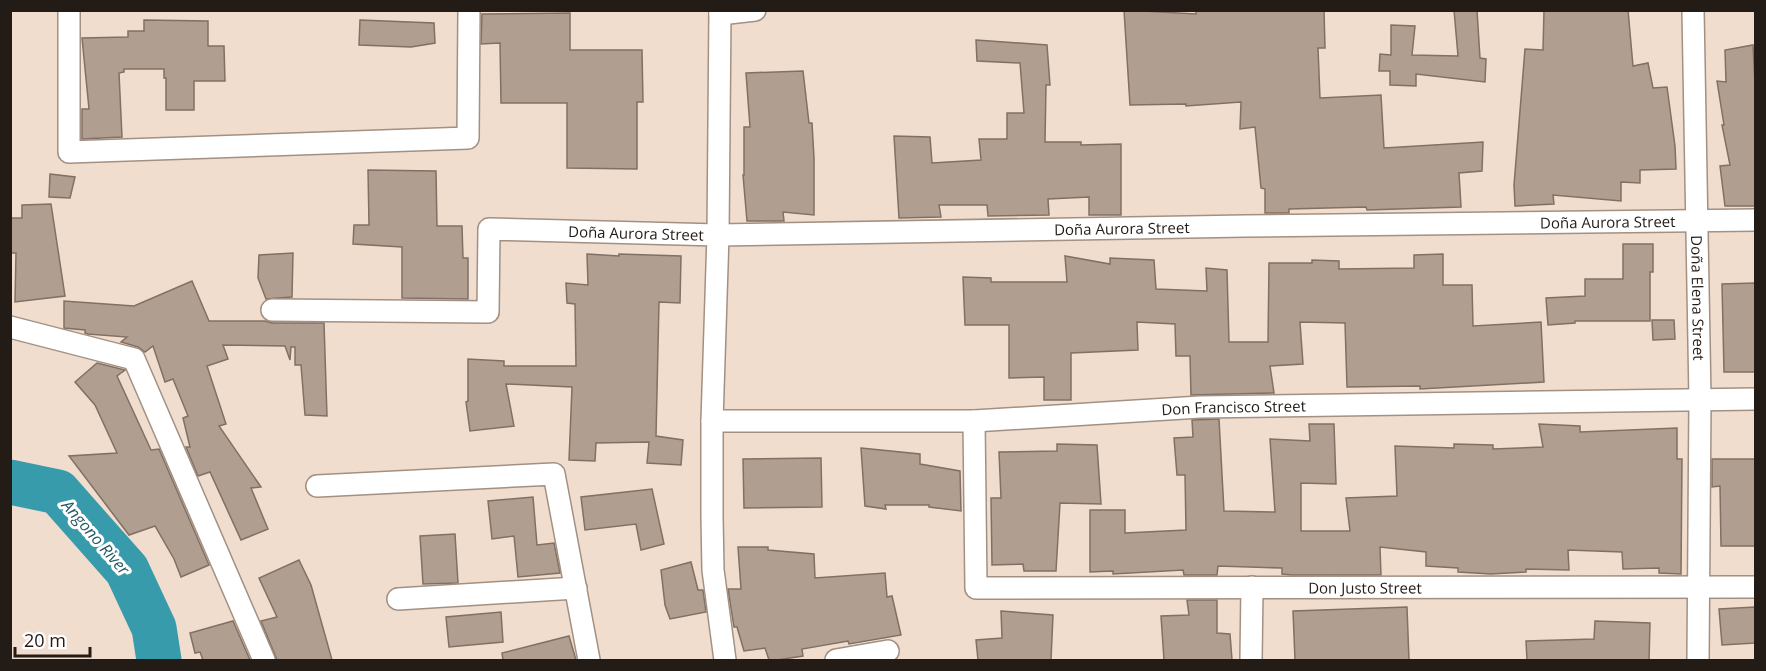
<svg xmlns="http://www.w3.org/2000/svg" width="1766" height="671" font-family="'Open Sans',sans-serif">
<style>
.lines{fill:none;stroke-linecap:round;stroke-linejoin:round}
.river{stroke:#389bab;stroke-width:45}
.building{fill:#b09e90;stroke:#817063;stroke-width:1.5}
.street-casing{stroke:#a29083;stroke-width:24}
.street{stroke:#fff;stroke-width:21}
.labels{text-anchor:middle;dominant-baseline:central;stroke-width:6;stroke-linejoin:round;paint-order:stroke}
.street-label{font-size:15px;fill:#221b16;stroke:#fff}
.water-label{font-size:16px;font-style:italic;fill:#235962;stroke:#fff}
</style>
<rect width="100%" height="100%" fill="#f1ddce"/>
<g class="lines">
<!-- river -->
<polyline class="river" points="10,482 58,492 127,570 154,628 159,660"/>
</g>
<!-- building -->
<g class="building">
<polygon points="1124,10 1196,14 1196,10 1324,10 1325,48 1318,48 1320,98 1381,95 1384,148 1483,142 1482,171 1459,173 1461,207 1367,210 1366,207 1289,209 1289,213 1265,213 1265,189 1261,188 1255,127 1240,129 1241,102 1186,106 1186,104 1130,105"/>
<polygon points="1454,10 1477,10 1480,58 1486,59 1485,82 1416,74 1416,86 1390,85 1390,71 1379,71 1380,54 1391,55 1391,25 1415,26 1412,55 1458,56"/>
<polygon points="1544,10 1628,10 1633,66 1648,63 1653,88 1667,87 1675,146 1676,169 1640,170 1640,183 1621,182 1621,201 1553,195 1554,204 1515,206 1514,185 1525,49 1543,50"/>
<polygon points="570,13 570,50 642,50 643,102 637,102 637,169 567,168 567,103 501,103 500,43 481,44 482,14"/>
<polygon points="144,20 208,21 208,46 224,46 225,81 194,81 194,110 166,110 166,78 164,78 164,69 124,69 124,72 119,73 122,137 82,139 82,109 89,109 82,38 128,37 128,31 144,31"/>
<polygon points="360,20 434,23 435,43 411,47 359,45"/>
<polygon points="976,40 1047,45 1050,85 1046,85 1045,142 1081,142 1081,145 1121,144 1121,215 1089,215 1089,197 1048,199 1049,215 988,216 987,205 939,205 941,217 899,218 894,136 930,137 932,163 981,160 979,139 1007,139 1007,113 1024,113 1020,63 977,61"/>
<polygon points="1753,45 1755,84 1755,206 1725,206 1720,166 1730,165 1722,125 1724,125 1717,81 1726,82 1725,50"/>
<polygon points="803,71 809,123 812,123 814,158 814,215 783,212 784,221 747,221 743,175 744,175 744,127 750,127 746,73"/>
<polygon points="368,170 436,171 437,226 462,226 463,258 468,258 468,299 402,298 402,247 353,244 354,225 369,225"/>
<polygon points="50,174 75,177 70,198 49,197"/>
<polygon points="51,204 65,296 15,302 16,253 10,253 10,218 22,218 22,205"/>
<polygon points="1623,244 1653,244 1653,272 1650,272 1650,321 1575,321 1575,323 1548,325 1546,298 1585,296 1585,279 1623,279"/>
<polygon points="293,253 292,297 266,299 258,278 259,255"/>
<polygon points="587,254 619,256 619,254 681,256 680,303 659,302 656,436 683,440 681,465 647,463 649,442 596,443 595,461 569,460 572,387 506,384 514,426 470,431 466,402 468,401 468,359 504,361 504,366 576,366 575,304 567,303 566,283 588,285"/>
<polygon points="1443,254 1443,285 1472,285 1473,326 1541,322 1544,382 1420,389 1420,386 1347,387 1345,323 1300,322 1303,364 1270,366 1274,393 1191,395 1190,356 1176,356 1175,324 1137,322 1138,350 1071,353 1071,400 1044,400 1044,377 1009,378 1009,325 965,325 963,277 991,278 991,282 1067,282 1065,256 1110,264 1110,258 1154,260 1156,289 1207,291 1206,268 1227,270 1229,342 1268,342 1269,263 1312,263 1312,260 1339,261 1339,269 1414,268 1414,255"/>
<polygon points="192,281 209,321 265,321 272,323 324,323 327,416 305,415 301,365 295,365 295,347 291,347 290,360 285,346 223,345 228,359 207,366 226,424 219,426 261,487 251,488 268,529 241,540 210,472 198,476 186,447 190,447 183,418 188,416 173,379 165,382 153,346 145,352 138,347 121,342 127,337 88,334 85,333 85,330 64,328 64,301 134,306"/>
<polygon points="1755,283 1755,372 1724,372 1722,284"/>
<polygon points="1652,320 1674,320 1675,339 1653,340"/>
<polygon points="97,363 125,370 117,376 151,450 159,449 209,565 181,577 174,559 155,526 129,535 69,456 117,453 95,405 75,382"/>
<polygon points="1219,419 1224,511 1275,512 1270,439 1310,441 1309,424 1334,424 1336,484 1301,483 1301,531 1350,531 1346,498 1397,496 1395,446 1454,448 1454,444 1493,445 1493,449 1543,447 1539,424 1580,426 1580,432 1677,428 1677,459 1682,459 1681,574 1659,573 1659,568 1623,569 1622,552 1568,550 1569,570 1526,569 1526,572 1491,574 1458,572 1458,568 1426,566 1426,552 1380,547 1381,575 1292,575 1282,574 1282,568 1218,566 1217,575 1184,575 1183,570 1113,574 1113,571 1090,572 1090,510 1125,510 1125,533 1186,530 1185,475 1177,475 1174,438 1193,437 1192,420"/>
<polygon points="1057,444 1097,445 1101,504 1060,503 1056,571 1024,571 1023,564 992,565 991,498 1001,498 999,452 1057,451"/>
<polygon points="861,448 920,454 920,464 960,471 961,511 929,507 929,505 885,505 886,509 865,506"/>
<polygon points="821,458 822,507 744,508 743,459"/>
<polygon points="1712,459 1755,459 1755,546 1721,546 1720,486 1712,487"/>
<polygon points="652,489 664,544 641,550 636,524 585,530 581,497"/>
<polygon points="533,497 537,545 554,543 560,573 518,577 514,536 492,539 488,501"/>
<polygon points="455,534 458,583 423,584 420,536"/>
<polygon points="738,547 768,547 768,550 814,554 815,578 885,573 887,597 892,596 901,635 849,644 848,641 802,649 803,656 777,660 769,660 765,648 744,651 737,627 734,627 728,589 741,589"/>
<polygon points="299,560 311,585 332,660 277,660 261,621 277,617 259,578"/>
<polygon points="691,562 698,590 703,590 706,612 670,619 665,605 661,570"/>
<polygon points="1187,600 1217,600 1217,633 1230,634 1232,660 1164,660 1161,616 1189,615"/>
<polygon points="1407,607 1409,660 1295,660 1293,611"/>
<polygon points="1755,607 1755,643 1722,645 1719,609"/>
<polygon points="1001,611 1053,615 1051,660 978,660 976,640 1002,638"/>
<polygon points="501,612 503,642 449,647 446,617"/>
<polygon points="233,621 250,660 203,660 200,652 195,653 190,633"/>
<polygon points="1595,621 1650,623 1649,660 1527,660 1526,641 1594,639"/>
<polygon points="569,636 576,660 503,660 502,653"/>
</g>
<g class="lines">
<!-- street casing -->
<g class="street-casing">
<g id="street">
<polyline points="69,10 69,152 468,138 469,10"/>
<polyline points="720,10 718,235 712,421 712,517 713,570 725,660"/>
<path id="s1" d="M1693,10L1700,399L1698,660"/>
<polyline points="720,14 755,10"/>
<path id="s2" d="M272,310L488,312L489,229L718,235L1245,226L1756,220"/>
<polyline points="10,327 134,359 264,660"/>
<path id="s3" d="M712,421H974L1200,407L1756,399"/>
<path id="s4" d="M974,421L976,588L1756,587"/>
<polyline points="317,486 554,474 589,660"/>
<polyline points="398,599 576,588"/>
<polyline points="836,660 888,651"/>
<polyline points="1251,660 1252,587"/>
</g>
</g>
<!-- street -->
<use href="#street" class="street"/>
</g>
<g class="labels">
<!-- street labels -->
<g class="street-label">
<text stroke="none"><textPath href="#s2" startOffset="1418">Doña Aurora Street</textPath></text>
<text stroke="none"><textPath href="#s2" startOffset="932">Doña Aurora Street</textPath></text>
<text stroke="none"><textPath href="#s2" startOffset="446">Doña Aurora Street</textPath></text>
<text stroke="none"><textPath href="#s1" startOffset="288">Doña Elena Street</textPath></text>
<text stroke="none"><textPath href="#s3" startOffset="522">Don Francisco Street</textPath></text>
<text stroke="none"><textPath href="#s4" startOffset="556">Don Justo Street</textPath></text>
</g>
<!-- water labels -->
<g class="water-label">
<text transform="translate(96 537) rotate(49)">Angono River</text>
</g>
</g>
<!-- border -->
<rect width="1766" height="671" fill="none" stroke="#221b16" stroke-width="24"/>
<!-- scale -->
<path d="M15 647v9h75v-9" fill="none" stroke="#221b16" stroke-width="3"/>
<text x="24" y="647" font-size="18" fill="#221b16" stroke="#ffffff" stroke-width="4.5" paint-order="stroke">20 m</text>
</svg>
